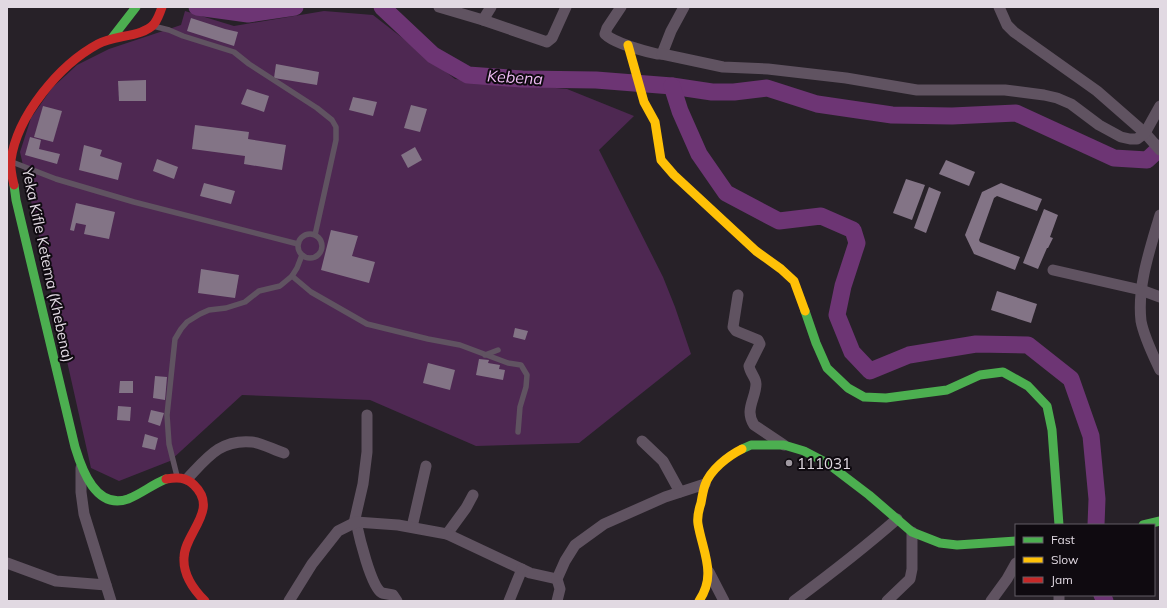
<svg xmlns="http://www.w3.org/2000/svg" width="1167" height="608" font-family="Mulish,sans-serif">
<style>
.green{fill:#4e2852}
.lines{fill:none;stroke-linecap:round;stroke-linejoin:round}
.river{stroke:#6d3574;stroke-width:17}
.building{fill:#837486}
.lane{stroke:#605361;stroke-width:5.5}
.street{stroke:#605361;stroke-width:11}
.fast{stroke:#4caf50;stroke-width:9}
.slow{stroke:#ffc107;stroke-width:9}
.jam{stroke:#c62828;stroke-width:9}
.poi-dot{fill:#a099a1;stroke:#0f0a10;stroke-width:1.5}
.labels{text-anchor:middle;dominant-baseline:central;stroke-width:4;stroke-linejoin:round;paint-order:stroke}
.street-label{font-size:15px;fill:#e1d9e2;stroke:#0f0a10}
.poi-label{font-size:15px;fill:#e1d9e2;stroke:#0f0a10;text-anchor:start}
.water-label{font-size:16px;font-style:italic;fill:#efbcf4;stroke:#0f0a10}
</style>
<rect width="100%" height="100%" fill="#272128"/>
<!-- green -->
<polygon class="green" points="185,11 234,26 324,11 373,15 455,79 567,89 634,116 599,150 663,277 675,307 691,354 579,443 476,446 370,400 242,395 170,461 119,481 91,468 20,152 31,118 52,88 77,65 109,49 181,25"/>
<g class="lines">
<!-- river -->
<g class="river">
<polyline points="197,7 248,14 295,7"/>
<polyline points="382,7 433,55 468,75 522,79 596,80 672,86 712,92 734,92 767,88 817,104 892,115 952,116 1016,113 1114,158 1147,160 1160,148"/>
<polyline points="672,86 680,111 699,154 726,193 779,221 821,216 853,230 857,243 843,286 837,315 852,352 870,371 909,355 976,344 1028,345 1071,379 1091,436 1097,499 1096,525"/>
<polyline points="1102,595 1105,601"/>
</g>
</g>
<!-- building -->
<g class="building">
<polygon points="191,18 225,29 238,32 234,46 187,31"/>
<polygon points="276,64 319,72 317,85 274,78"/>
<polygon points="146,80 146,101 119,101 118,81"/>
<polygon points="247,89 269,96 264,112 241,104"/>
<polygon points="353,97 377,102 373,116 349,110"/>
<polygon points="411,105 427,109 420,132 404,128"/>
<polygon points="43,106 62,111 53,142 34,137"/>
<polygon points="195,125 249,132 248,139 286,145 282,170 244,164 245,156 192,149"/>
<polygon points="30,137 41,140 39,149 60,154 57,164 25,155"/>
<polygon points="84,145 102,150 100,156 122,163 118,180 79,170"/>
<polygon points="415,147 422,160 408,168 401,155"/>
<polygon points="157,159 178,167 174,179 153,171"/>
<polygon points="946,160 975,172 969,186 939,174"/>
<polygon points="906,179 925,185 912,220 893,213"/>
<polygon points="204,183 235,191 231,204 200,196"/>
<polygon points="1001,183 1042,199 1037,211 997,196 994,198 979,240 980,242 1020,257 1015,270 974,254 965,235 982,192"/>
<polygon points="929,187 941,192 926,233 914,228"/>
<polygon points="76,203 115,212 109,239 84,234 86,225 76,223 74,231 70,230"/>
<polygon points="1044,209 1058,215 1050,237 1053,238 1048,248 1047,248 1038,269 1023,263"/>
<polygon points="331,230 358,236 352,256 375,262 369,283 321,270"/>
<polygon points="201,269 239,275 235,298 198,293"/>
<polygon points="997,291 1037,304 1031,323 991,310"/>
<polygon points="515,328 528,331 525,340 513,337"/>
<polygon points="479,359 489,360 488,363 500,365 499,369 505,370 503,380 476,375"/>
<polygon points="428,363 455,370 450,390 423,383"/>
<polygon points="155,376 167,377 165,400 153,398"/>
<polygon points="120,381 133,381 133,393 119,393"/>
<polygon points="118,406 131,407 130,421 117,420"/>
<polygon points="151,410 164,413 160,426 148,422"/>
<polygon points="145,434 158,438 155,450 142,447"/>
</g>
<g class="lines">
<!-- lane -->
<g class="lane">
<polyline points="153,26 169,30 183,36 234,52 249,64 317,108 332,120 336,127 336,140 315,235"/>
<polyline points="12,162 56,179 134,202 298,244"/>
<circle cx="310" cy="246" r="12"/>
<polyline points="292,276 311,292 367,324 428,339 460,345 508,363 521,365 527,375 526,387 520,407 518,432"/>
<polyline points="485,355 498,350"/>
<polyline points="177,476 169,444 167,415 175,339 181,329 187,322 200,314 209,310 226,308 245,302 259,291 280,286 292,276 297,268 302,255"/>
</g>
<!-- street -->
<g class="street">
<polyline points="439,7 483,20 547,42 552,38 566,7"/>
<path d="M621,7L607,28L605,34C614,43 644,51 657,54H662L671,31L684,7"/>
<polyline points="999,7 1007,25 1014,32 1097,91 1145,133 1160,150"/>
<polyline points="483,20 491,7"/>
<polyline points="662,54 723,67 768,69 846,78 917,90 1005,90 1044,95 1057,98 1071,104 1099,125 1121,137 1130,139 1137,139 1145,133 1160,106"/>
<path d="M1160,215C1150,249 1137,286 1141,321C1144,337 1153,355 1160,370"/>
<polyline points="1053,270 1141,290 1160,297"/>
<path d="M738,295L733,327L736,331L758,340L760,344L749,366C750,373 756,378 756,384C756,398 744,410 754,425L784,445"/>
<polyline points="642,441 663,461 680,492"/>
<polyline points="81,468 81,492 84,514 111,601"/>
<path d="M187,479C207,458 220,439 252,442C262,443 274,450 284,453"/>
<path d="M356,522C359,536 371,587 382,593L393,595L397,601"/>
<polyline points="354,523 363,484 367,452 367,415"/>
<polyline points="412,527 426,466"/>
<polyline points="447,534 466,508 473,495"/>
<polyline points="7,563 56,581 106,585"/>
<polyline points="709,572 724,601"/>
<polyline points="289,601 312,564 338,531 356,522 398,525 447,534 530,573 557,579"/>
<polyline points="509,601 522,569"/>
<polyline points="557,601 560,589 557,579 565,561 575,545 604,524 665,497 705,484"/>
<path d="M794,601C829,575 864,548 897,519"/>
<polyline points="887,601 910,579 912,569 912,532"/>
<polyline points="991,601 1007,579 1016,563"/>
<polyline points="1059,601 1059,595"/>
</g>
<!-- fast -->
<g class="fast">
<polyline points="112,38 136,7"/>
<path d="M14,185L16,200L75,447C82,470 96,510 128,499C141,494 153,484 166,479"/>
<polyline points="805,311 816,343 827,368 848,388 864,397 886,398 947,390 980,375 1003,372 1028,386 1047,406 1052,430 1059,525"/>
<polyline points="742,449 751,445 784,445 804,451 827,463 869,495 912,532 940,543 957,545 1016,541"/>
<polyline points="1143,525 1160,521"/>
</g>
<!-- slow -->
<g class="slow">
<polyline points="628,45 644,102 655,122 661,160 674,175 756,251 781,269 794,281 805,311"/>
<path d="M699,601C717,574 703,553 698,524C697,518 699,509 701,503C702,497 703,491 705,485C710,470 728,456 742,449"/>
</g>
<!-- jam -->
<g class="jam">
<path d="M14,185C12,177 10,168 11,160C17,116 59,65 98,44C114,35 143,37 154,24C158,19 160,13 162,7"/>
<path d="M166,479C177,477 186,477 194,485C220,510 184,533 184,558C183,575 194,590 205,601"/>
</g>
</g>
<!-- markers -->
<circle class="poi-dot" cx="789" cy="463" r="4"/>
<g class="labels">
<!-- street labels -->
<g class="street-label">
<text transform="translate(48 265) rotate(78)">Yeka Kifle Ketema (Khebena)</text>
</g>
<!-- poi labels -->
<g class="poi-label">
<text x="797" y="463">111031</text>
</g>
<!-- water labels -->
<g class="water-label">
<text transform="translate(515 77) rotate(3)">Kebena</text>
</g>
</g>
<!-- border -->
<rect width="1167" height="608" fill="none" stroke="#e1d9e2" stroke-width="16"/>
<!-- legend -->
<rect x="1015" y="524" width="140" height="72" fill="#0f0a10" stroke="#635d64"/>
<rect x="1023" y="537" width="20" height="6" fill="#4caf50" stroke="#635d64"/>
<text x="1051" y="544" font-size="12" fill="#e1d9e2">Fast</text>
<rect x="1023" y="557" width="20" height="6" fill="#ffc107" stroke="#635d64"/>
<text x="1051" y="564" font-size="12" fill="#e1d9e2">Slow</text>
<rect x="1023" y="577" width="20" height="6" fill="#c62828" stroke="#635d64"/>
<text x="1051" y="584" font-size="12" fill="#e1d9e2">Jam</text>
</svg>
